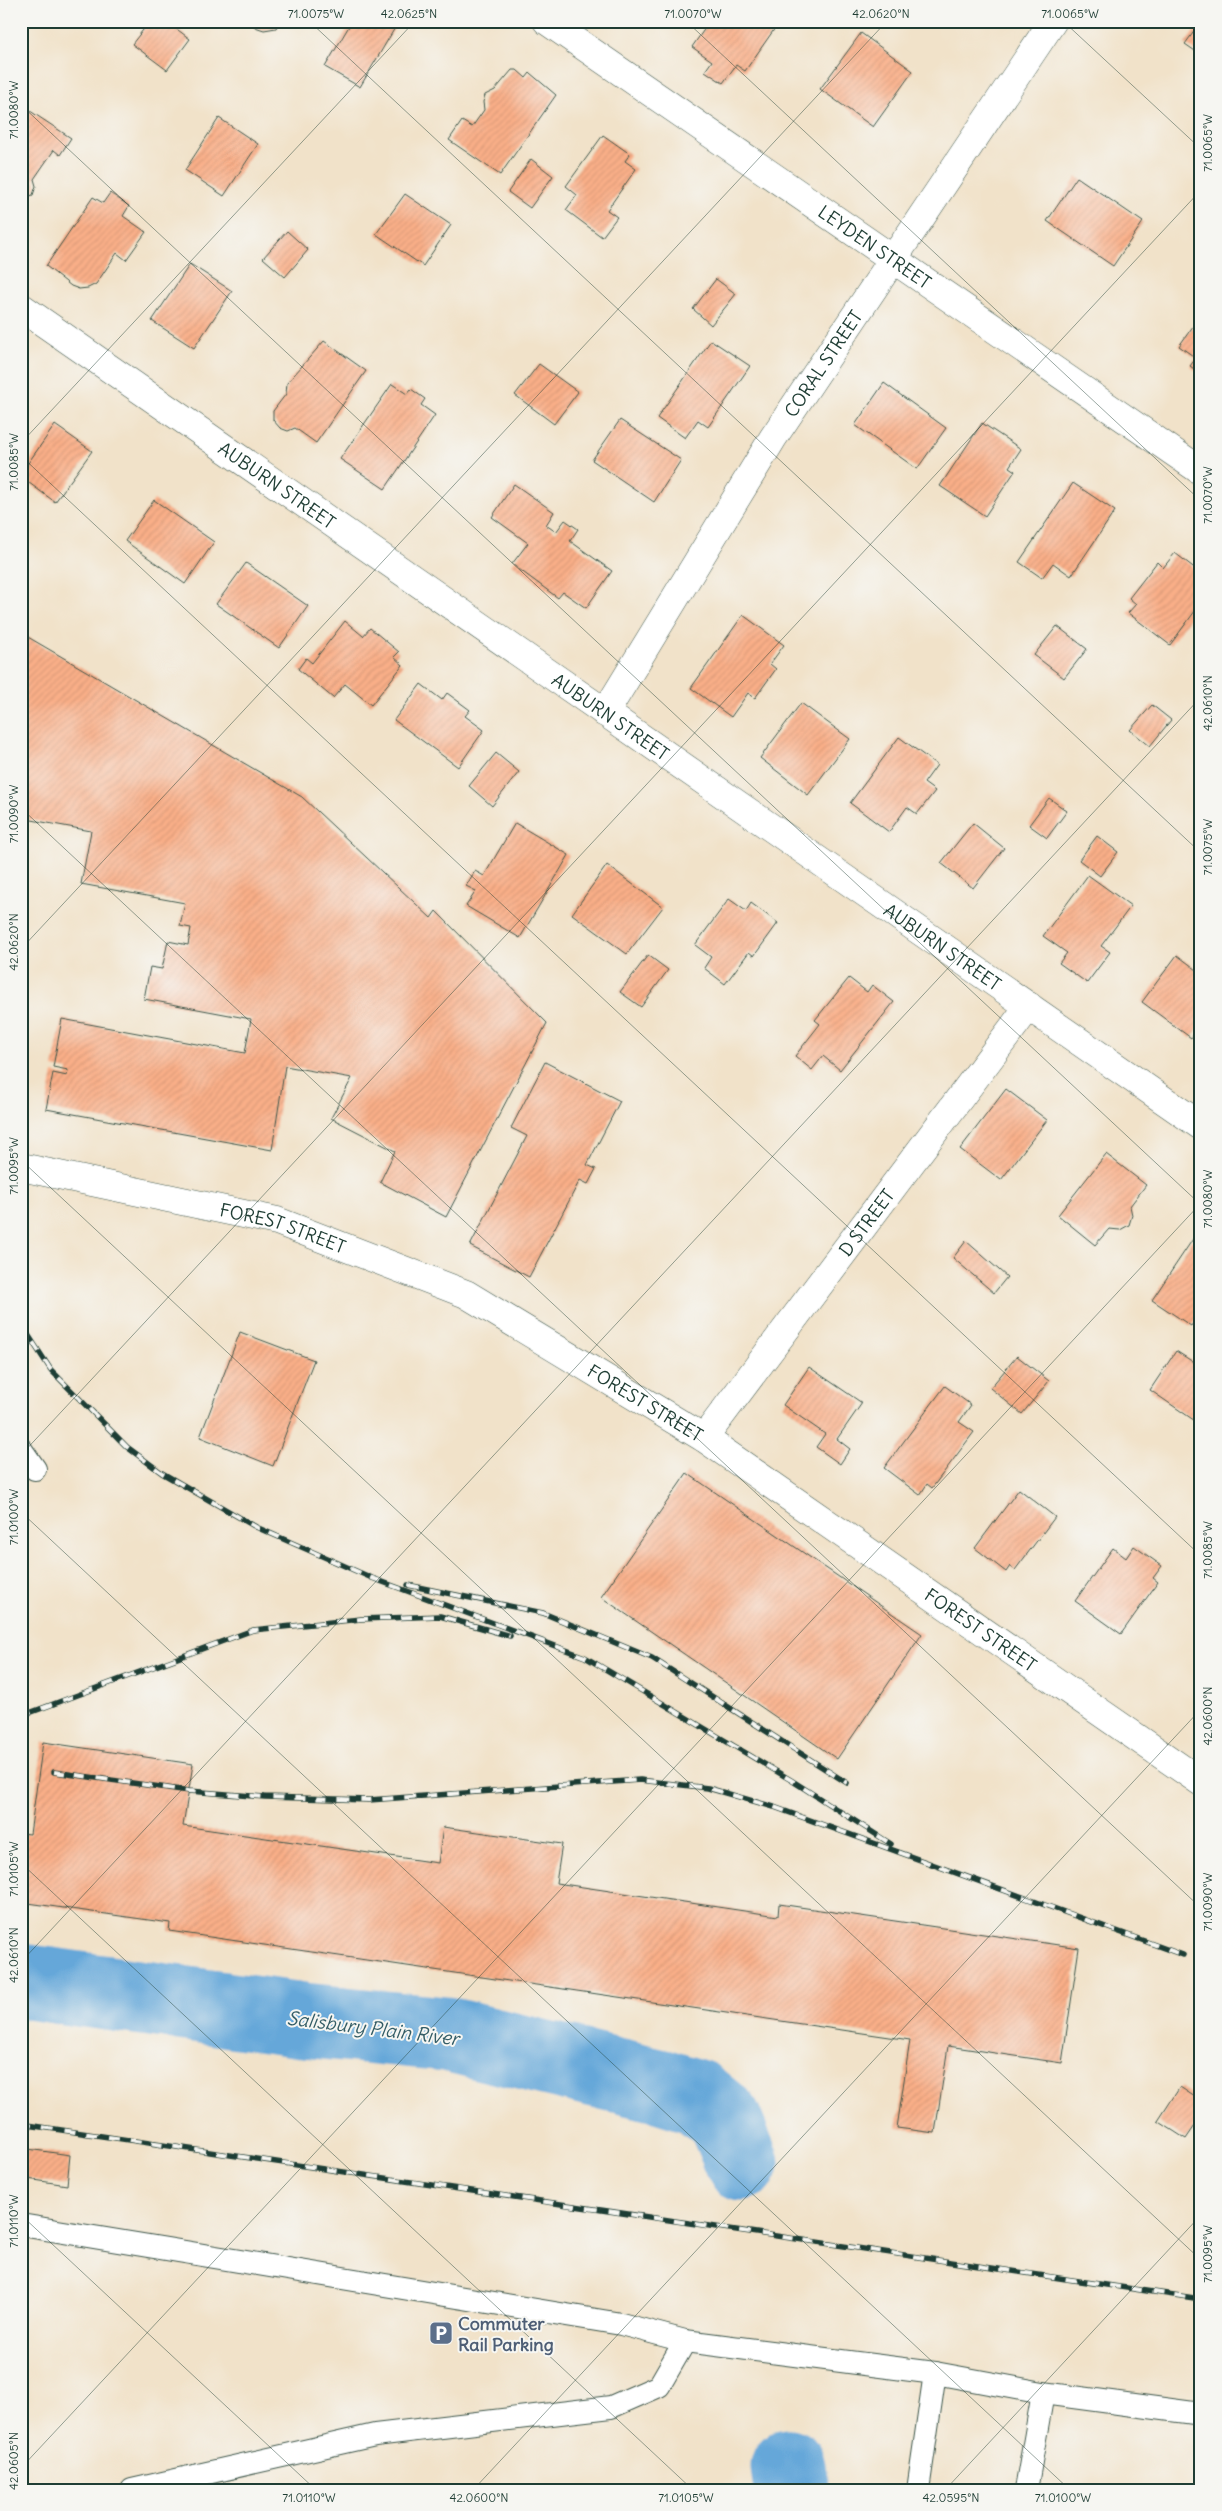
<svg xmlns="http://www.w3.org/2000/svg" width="1222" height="2511" font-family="Delius,sans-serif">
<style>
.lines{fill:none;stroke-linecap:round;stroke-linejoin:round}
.river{stroke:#65a7d9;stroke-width:75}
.building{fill:url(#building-hatch)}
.service-casing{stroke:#3e564a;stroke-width:24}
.minor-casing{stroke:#3e564a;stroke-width:29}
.service{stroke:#fff;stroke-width:22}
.minor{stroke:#fff;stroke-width:28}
.rail-casing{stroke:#1f3d34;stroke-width:5.5}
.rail{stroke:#f6f6f2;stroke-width:4;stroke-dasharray:11;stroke-linecap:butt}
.ticks{fill:none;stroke:#1f3d34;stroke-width:1;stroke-opacity:0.45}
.labels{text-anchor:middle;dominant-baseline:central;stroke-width:4;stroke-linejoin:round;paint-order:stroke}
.street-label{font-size:18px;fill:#1f3d34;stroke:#f6f6f2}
.service-label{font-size:18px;font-weight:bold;fill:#4e5e75;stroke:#f6f6f2;text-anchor:start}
.water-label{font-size:19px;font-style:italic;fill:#345d66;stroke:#f6f6f2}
.neatline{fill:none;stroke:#1f3d34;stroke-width:2}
.ticks-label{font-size:12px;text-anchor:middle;fill:#1f3d34}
</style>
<defs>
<pattern id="building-hatch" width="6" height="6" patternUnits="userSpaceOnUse" patternTransform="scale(1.25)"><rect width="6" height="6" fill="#faaf88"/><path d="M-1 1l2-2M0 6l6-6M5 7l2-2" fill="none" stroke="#d69776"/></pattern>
</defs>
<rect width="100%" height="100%" fill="#f6f6f2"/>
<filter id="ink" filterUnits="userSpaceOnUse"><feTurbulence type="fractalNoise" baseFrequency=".02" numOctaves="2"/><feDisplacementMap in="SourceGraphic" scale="10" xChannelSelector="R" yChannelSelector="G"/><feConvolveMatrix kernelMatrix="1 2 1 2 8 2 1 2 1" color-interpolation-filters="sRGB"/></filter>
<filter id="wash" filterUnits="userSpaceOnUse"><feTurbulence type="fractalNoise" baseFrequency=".0096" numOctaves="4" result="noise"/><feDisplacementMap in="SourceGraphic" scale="20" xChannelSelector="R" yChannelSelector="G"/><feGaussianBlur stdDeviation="1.12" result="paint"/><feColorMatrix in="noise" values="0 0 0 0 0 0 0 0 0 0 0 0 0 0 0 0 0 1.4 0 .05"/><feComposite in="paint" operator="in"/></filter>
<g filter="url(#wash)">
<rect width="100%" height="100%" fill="#f1e2c9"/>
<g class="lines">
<!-- river -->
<g class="river">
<polyline points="21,1981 303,2020 446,2034 662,2086 697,2097 724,2119 742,2163"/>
<polyline points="788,2466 791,2490"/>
</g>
</g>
<g id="blocks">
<!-- building -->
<g class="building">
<polygon points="150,21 166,21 190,39 167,70 132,44"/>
<polygon points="250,21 280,21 276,28 264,30 255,27"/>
<polygon points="352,21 399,21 360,87 325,67"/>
<polygon points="710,21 780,21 745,71 736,65 723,83 705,71 712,61 692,47"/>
<polygon points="1201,22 1201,55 1185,44"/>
<polygon points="861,33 913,71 873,127 820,89"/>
<polygon points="512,70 517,70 526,78 530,73 556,95 500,175 449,140 462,121 472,127 484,110 483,102 485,95 495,90"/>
<polygon points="21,105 71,138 60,155 54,150 34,179 36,186 33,195 21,199"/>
<polygon points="219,118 258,144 224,196 185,170"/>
<polygon points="603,135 630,154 625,161 636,169 607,210 617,217 602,237 566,210 577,195 566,186"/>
<polygon points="531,159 553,176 530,208 508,192"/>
<polygon points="1077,177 1143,222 1113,266 1047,221"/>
<polygon points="110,193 129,206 123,216 146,232 126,260 117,253 96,284 88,288 79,289 71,286 46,266 93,197 103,203"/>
<polygon points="405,194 451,225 423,266 376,234"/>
<polygon points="287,231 308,250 285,277 263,258"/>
<polygon points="190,264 232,291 194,348 152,321"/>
<polygon points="716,279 736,294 711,325 693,309"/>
<polygon points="1201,315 1201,374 1190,366 1196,358 1179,346"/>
<polygon points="711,340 750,366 708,427 698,420 685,438 657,418"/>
<polygon points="324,341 366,371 316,443 295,428 288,431 280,428 273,420 273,411 286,394 287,383"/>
<polygon points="539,364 578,392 554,424 515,395"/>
<polygon points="884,383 946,428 917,469 855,425"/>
<polygon points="392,384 407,394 411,389 425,399 421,405 435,415 385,489 340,459"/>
<polygon points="620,420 681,460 654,502 592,460"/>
<polygon points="982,423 1021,449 1009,467 1015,471 985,516 940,486"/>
<polygon points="55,425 92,451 55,502 21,477 21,473"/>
<polygon points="1073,483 1115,511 1071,576 1053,563 1042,578 1019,562"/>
<polygon points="514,484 554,512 546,525 556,532 565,520 578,529 570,541 612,571 586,608 563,592 558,598 512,564 528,543 492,517"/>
<polygon points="154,500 214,542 185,584 125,541"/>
<polygon points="1175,553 1201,573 1201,603 1170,645 1128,613 1136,604 1129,598 1157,562 1163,568"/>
<polygon points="246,563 308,606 279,648 216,604"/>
<polygon points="743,615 784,645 770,664 776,669 755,698 748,693 731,717 691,688"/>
<polygon points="345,621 363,636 370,628 399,652 394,657 403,665 371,705 345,684 333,698 298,669 306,658 312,663"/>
<polygon points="1057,626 1087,649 1064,678 1034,655"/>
<polygon points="21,633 302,797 431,918 436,911 547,1023 446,1217 380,1182 395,1151 331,1118 352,1078 285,1066 272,1150 46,1109 53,1073 67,1076 68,1070 53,1067 62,1019 245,1053 251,1019 144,999 150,967 162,969 168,941 188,945 191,928 180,926 185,903 81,884 91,831 21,818"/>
<polygon points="421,684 442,700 447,693 470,710 465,716 484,730 458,767 394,720"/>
<polygon points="801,703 850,739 808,795 760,758"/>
<polygon points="1152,705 1171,720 1150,746 1130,730"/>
<polygon points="899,737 937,765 924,783 935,791 917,814 907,807 889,832 850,803"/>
<polygon points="496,753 519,772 492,806 469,786"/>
<polygon points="1049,798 1067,811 1047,838 1029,825"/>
<polygon points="515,823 569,855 520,938 466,906 476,891 466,886 475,871 484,876"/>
<polygon points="973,823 1004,848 973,888 941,863"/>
<polygon points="1097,836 1118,852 1100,876 1079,860"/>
<polygon points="607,865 663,907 627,954 572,914"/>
<polygon points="1088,875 1131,906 1101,946 1110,952 1087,983 1059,963 1067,953 1043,936"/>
<polygon points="729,899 746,911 751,903 778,923 754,956 749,952 725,984 704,968 711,957 695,945"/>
<polygon points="648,955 668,970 641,1007 620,992"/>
<polygon points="1177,955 1201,973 1201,1025 1191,1038 1142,1002"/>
<polygon points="849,978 867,992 872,985 894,1002 840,1070 823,1056 812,1070 795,1056 820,1024 815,1020"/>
<polygon points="545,1062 620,1101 587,1165 596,1169 588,1184 580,1180 529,1277 470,1246 527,1136 511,1128"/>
<polygon points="1006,1089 1047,1120 1001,1180 960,1149"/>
<polygon points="1106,1154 1146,1185 1130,1206 1132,1215 1129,1225 1120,1230 1109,1229 1095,1245 1058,1215"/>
<polygon points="1201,1227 1201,1312 1191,1326 1152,1300"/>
<polygon points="966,1241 1007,1277 994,1293 953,1258"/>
<polygon points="240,1332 314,1360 273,1466 200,1437"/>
<polygon points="1176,1351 1201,1367 1201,1425 1150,1390"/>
<polygon points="1017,1356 1049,1381 1022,1414 990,1388"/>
<polygon points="809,1367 862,1403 837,1439 850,1449 840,1464 816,1447 825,1434 783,1405"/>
<polygon points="945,1386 971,1405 959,1422 974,1432 932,1488 927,1484 920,1495 884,1468"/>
<polygon points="687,1473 922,1634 837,1759 601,1597"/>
<polygon points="1019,1489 1055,1517 1015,1570 1010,1566 1006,1572 975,1548"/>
<polygon points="1134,1546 1162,1566 1153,1578 1158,1582 1121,1634 1075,1601 1113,1548 1126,1558"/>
<polygon points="43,1742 193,1764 183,1826 438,1863 443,1827 562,1844 556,1883 778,1916 779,1904 1079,1948 1062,2063 948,2046 935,2133 897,2128 910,2040 169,1931 170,1923 21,1902 21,1833 30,1834"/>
<polygon points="1180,2087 1201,2101 1201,2117 1186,2139 1158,2121"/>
<polygon points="21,2148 70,2155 67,2185 21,2178"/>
</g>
</g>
</g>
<g filter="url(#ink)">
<use href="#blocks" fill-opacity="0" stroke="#3e564a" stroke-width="1"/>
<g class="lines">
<!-- service casing -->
<g class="service-casing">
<g id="service">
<polyline points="21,1449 35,1469"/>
<polyline points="21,2225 621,2324 685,2341 935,2373 1043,2393 1201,2414"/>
<polyline points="132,2490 375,2435 611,2407 659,2386 685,2341"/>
<polyline points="918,2490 935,2373"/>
<polyline points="1026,2490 1043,2393"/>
</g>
</g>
<!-- minor casing -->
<g class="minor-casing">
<g id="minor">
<path id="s1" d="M547,21L1201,471"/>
<path id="s2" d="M21,307L1201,1126"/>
<path id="s3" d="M605,713L773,438L1053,21"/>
<path id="s4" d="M21,1167L277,1221L466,1294L704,1438L1201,1782"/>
<path id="s5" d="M704,1438L1029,1006"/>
</g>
</g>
<!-- service -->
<use href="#service" class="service"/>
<!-- minor -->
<use href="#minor" class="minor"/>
<!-- rail casing -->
<g class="rail-casing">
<g id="rail">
<polyline points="21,1324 51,1370 127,1447 162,1473 256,1527 372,1578 585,1657 791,1780 891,1844"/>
<polyline points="408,1585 543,1613 652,1658 847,1783"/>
<polyline points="21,1716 253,1630 361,1619 440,1616 510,1636"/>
<polyline points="54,1772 189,1791 265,1797 369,1800 640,1780 708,1788 774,1807 1183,1955"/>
<polyline points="21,2124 1201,2299"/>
</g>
</g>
<!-- rail -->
<use href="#rail" class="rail"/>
</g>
</g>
<!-- ticks -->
<path class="ticks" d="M309,21L1201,853M686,21L1201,501M1063,21L1201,149M21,105L1201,1205M21,443L415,21M21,456L1201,1556M21,808L1201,1908M21,949L887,21M21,1160L1201,2260M21,1455L1201,190M21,1512L1070,2490M21,1863L693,2490M21,1962L1201,697M21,2215L316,2490M21,2468L1201,1203M473,2490L1201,1709M945,2490L1201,2215"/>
<!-- icons -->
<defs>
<g id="parking-square" transform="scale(1.25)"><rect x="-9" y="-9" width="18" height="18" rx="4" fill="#5c6f8a" stroke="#f6f6f2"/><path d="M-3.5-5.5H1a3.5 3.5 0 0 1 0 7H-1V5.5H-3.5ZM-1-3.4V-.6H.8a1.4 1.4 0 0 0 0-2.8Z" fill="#fff"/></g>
</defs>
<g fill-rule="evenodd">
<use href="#parking-square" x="441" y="2333"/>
</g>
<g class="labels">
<!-- street labels -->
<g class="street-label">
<text stroke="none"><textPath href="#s1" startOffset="398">LEYDEN STREET</textPath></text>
<text stroke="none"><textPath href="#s3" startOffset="412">CORAL STREET</textPath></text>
<text stroke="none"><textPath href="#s2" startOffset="312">AUBURN STREET</textPath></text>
<text stroke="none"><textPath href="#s2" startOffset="718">AUBURN STREET</textPath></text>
<text stroke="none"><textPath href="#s2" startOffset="1122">AUBURN STREET</textPath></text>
<text stroke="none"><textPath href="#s5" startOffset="270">D STREET</textPath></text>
<text stroke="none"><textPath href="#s4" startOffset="269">FOREST STREET</textPath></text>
<text stroke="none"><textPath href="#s4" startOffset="674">FOREST STREET</textPath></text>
<text stroke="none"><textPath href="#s4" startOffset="1079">FOREST STREET</textPath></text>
</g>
<!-- service labels -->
<g class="service-label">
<text x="458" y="2323">Commuter<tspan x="458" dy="21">Rail Parking</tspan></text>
</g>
<!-- water labels -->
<g class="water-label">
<text transform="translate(373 2028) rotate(7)">Salisbury Plain River</text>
</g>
</g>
<!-- margin -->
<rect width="1222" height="2511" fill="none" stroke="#f6f6f2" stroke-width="55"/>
<rect x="28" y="28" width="1166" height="2456" class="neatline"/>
<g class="ticks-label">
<text x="316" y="18">71.0075°W</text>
<text x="409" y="18">42.0625°N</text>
<text x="693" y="18">71.0070°W</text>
<text x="881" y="18">42.0620°N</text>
<text x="1070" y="18">71.0065°W</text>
<text transform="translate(14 110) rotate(-90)" y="4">71.0080°W</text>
<text transform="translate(1208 143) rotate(-90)" y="4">71.0065°W</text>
<text transform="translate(14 462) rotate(-90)" y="4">71.0085°W</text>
<text transform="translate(1208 495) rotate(-90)" y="4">71.0070°W</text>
<text transform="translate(1208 703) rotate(-90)" y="4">42.0610°N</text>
<text transform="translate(14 814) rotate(-90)" y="4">71.0090°W</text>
<text transform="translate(1208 847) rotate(-90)" y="4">71.0075°W</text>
<text transform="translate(14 942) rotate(-90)" y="4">42.0620°N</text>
<text transform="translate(14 1166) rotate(-90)" y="4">71.0095°W</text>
<text transform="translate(1208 1199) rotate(-90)" y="4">71.0080°W</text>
<text transform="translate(14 1517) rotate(-90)" y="4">71.0100°W</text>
<text transform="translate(1208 1550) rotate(-90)" y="4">71.0085°W</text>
<text transform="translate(1208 1716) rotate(-90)" y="4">42.0600°N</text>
<text transform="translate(14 1869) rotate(-90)" y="4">71.0105°W</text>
<text transform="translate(1208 1902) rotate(-90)" y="4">71.0090°W</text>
<text transform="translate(14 1955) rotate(-90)" y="4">42.0610°N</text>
<text transform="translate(14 2221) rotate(-90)" y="4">71.0110°W</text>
<text transform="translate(1208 2254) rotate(-90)" y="4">71.0095°W</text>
<text transform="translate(14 2461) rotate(-90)" y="4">42.0605°N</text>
<text x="309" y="2502">71.0110°W</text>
<text x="479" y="2502">42.0600°N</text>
<text x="686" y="2502">71.0105°W</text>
<text x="951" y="2502">42.0595°N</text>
<text x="1063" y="2502">71.0100°W</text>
</g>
</svg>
